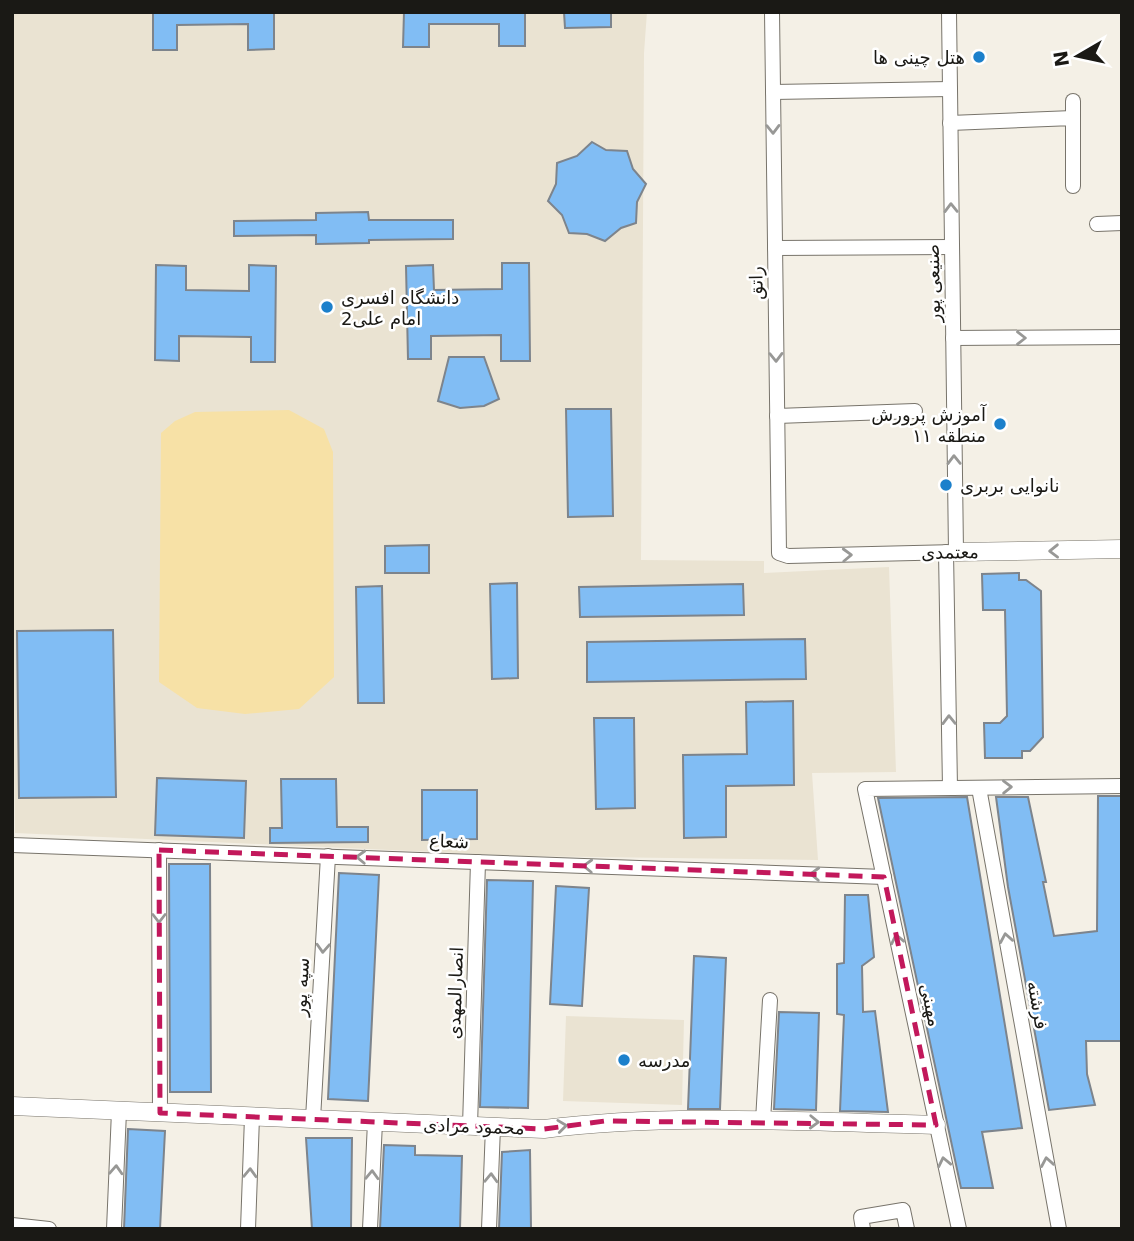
<svg xmlns="http://www.w3.org/2000/svg" width="1134" height="1241" font-family="'DejaVu Sans',Vazirmatn,sans-serif">
<style>
.built{fill:#eae3d2}
.green{fill:#f7e1a6}
.building{fill:#81bdf4;stroke:#7d848c;stroke-width:2}
.lines{fill:none;stroke-linecap:round;stroke-linejoin:round}
.minor-casing{stroke:#78746b;stroke-width:16}
.tertiary-casing{stroke:#78746b;stroke-width:19}
.minor{stroke:#fff;stroke-width:14}
.tertiary{stroke:#fff;stroke-width:18}
.oneway{stroke:#989896}
.marked{fill:none;stroke:#c2185b;stroke-width:5;stroke-dasharray:14 9;stroke-linejoin:round}
.poi-dot{fill:#1c80cb;stroke:#fff;stroke-width:2.5}
.labels{text-anchor:middle;dominant-baseline:central;stroke-width:5;stroke-linejoin:round;paint-order:stroke}
.poi-label{font-size:18px;fill:#1a1915;stroke:#fff;text-anchor:start}
.street-label{font-size:18px;fill:#1a1915;stroke:#fff}
</style>
<rect width="100%" height="100%" fill="#f4f0e6"/>
<!-- built -->
<g class="built">
<polygon points="12,12 647,12 644,53 641,560 764,561 764,573 889,567 896,772 812,773 818,860 523,856 15,833 12,629"/>
<polygon points="566,1016 684,1020 682,1105 563,1101"/>
</g>
<!-- green -->
<polygon class="green" points="289,410 324,429 333,452 334,677 299,709 245,714 197,708 159,682 161,433 175,421 195,412"/>
<!-- building -->
<g class="building">
<polygon points="153,12 274,12 274,49 248,50 248,24 177,25 177,50 153,50"/>
<polygon points="404,12 525,12 525,46 499,46 499,24 429,24 429,47 403,47"/>
<polygon points="564,12 611,12 611,27 565,28"/>
<polygon points="592,142 606,150 627,151 633,169 646,184 637,202 636,223 621,228 605,241 587,234 569,233 562,215 548,201 556,184 557,163 577,156"/>
<polygon points="368,212 369,220 453,220 453,239 369,240 369,243 316,244 316,235 234,236 234,221 316,220 316,213"/>
<polygon points="502,263 529,263 530,361 501,361 501,335 431,336 431,359 408,359 406,266 433,265 434,290 502,289"/>
<polygon points="156,265 186,266 186,290 249,291 249,265 276,266 275,362 251,362 251,337 179,336 179,361 155,360"/>
<polygon points="449,357 484,357 499,399 484,406 460,408 438,401"/>
<polygon points="566,409 611,409 613,516 568,517"/>
<polygon points="429,545 429,573 385,573 385,546"/>
<polygon points="1019,573 1019,580 1026,580 1041,591 1043,737 1030,751 1022,751 1022,758 985,758 984,723 1000,723 1007,716 1005,610 983,610 982,574"/>
<polygon points="517,583 518,678 492,679 490,584"/>
<polygon points="743,584 744,615 580,617 579,587"/>
<polygon points="382,586 384,703 358,703 356,587"/>
<polygon points="113,630 116,797 19,798 17,631"/>
<polygon points="805,639 806,679 587,682 587,642"/>
<polygon points="793,701 794,785 726,786 726,837 684,838 683,755 747,754 746,702"/>
<polygon points="594,718 634,718 635,808 596,809"/>
<polygon points="157,778 246,781 244,838 155,835"/>
<polygon points="281,779 336,779 337,827 368,827 368,842 270,843 270,828 282,828"/>
<polygon points="422,790 477,790 477,839 422,840"/>
<polygon points="1098,796 1122,796 1122,1041 1086,1041 1087,1074 1095,1105 1049,1110 1008,887 996,797 1028,797 1046,882 1043,882 1054,936 1097,931"/>
<polygon points="967,797 1022,1128 982,1132 993,1188 961,1188 878,798"/>
<polygon points="169,864 210,864 211,1092 170,1092"/>
<polygon points="339,873 379,875 368,1101 328,1099"/>
<polygon points="487,880 533,881 528,1108 480,1107"/>
<polygon points="556,886 589,888 582,1006 550,1004"/>
<polygon points="845,895 868,895 874,957 862,966 863,1012 875,1011 888,1112 840,1111 844,1015 837,1014 837,964 844,963"/>
<polygon points="694,956 726,958 720,1109 688,1109"/>
<polygon points="779,1012 819,1013 816,1110 774,1109"/>
<polygon points="128,1129 165,1131 160,1229 124,1229"/>
<polygon points="306,1138 352,1138 351,1229 312,1229"/>
<polygon points="384,1145 415,1146 415,1155 462,1156 460,1229 380,1229"/>
<polygon points="530,1150 531,1229 499,1229 502,1152"/>
</g>
<g class="lines">
<!-- minor casing -->
<g class="minor-casing">
<g id="minor">
<polyline points="772,12 779,553 788,556 956,552 949,12"/>
<polyline points="773,92 950,89"/>
<polyline points="1073,101 1073,118"/>
<polyline points="950,123 1073,118 1073,186"/>
<polyline points="1097,224 1122,223"/>
<polyline points="775,248 952,247"/>
<polyline points="953,338 1122,337"/>
<polyline points="777,416 915,411"/>
<polyline points="946,552 950,788"/>
<polyline points="979,788 1059,1229"/>
<polyline points="12,845 884,877"/>
<polyline points="159,850 160,1113"/>
<polyline points="313,1119 328,856"/>
<polyline points="763,1121 770,1000"/>
<polyline points="470,1126 478,862"/>
<polyline points="12,1225 49,1229"/>
<polyline points="114,1229 119,1111"/>
<polyline points="248,1229 252,1117"/>
<polyline points="370,1229 375,1122"/>
<polyline points="489,1229 493,1127"/>
<polyline points="863,1229 861,1217 903,1210 907,1229"/>
<polyline points="959,1229 865,789 1122,786"/>
</g>
</g>
<!-- tertiary casing -->
<g class="tertiary-casing">
<g id="tertiary">
<polyline points="956,552 1122,549"/>
<path d="M12,1106L544,1129C673,1113 806,1122 936,1125"/>
</g>
</g>
<!-- minor -->
<use href="#minor" class="minor"/>
<!-- tertiary -->
<use href="#tertiary" class="tertiary"/>
</g>
<!-- one-way arrows -->
<defs><path id="oneway-chevron" d="M-2-3.5L2.5 0L-2 3.5" fill="none" stroke-width="1.6" stroke-linecap="round" stroke-linejoin="round" transform="scale(1.75)"/></defs>
<g class="oneway">
<use href="#oneway-chevron" transform="translate(773 129) rotate(89)"/>
<use href="#oneway-chevron" transform="translate(951 208) rotate(-91)"/>
<use href="#oneway-chevron" transform="translate(1021 338)"/>
<use href="#oneway-chevron" transform="translate(776 357) rotate(89)"/>
<use href="#oneway-chevron" transform="translate(954 460) rotate(-91)"/>
<use href="#oneway-chevron" transform="translate(1054 551) rotate(179)"/>
<use href="#oneway-chevron" transform="translate(847 555) rotate(-2)"/>
<use href="#oneway-chevron" transform="translate(949 720) rotate(-91)"/>
<use href="#oneway-chevron" transform="translate(1007 787) rotate(-1)"/>
<use href="#oneway-chevron" transform="translate(361 857) rotate(-178)"/>
<use href="#oneway-chevron" transform="translate(588 866) rotate(-178)"/>
<use href="#oneway-chevron" transform="translate(815 874) rotate(-178)"/>
<use href="#oneway-chevron" transform="translate(159 918) rotate(90)"/>
<use href="#oneway-chevron" transform="translate(1006 938) rotate(-100)"/>
<use href="#oneway-chevron" transform="translate(897 939) rotate(-102)"/>
<use href="#oneway-chevron" transform="translate(323 948) rotate(93)"/>
<use href="#oneway-chevron" transform="translate(814 1122) rotate(2)"/>
<use href="#oneway-chevron" transform="translate(562 1126) rotate(-7)"/>
<use href="#oneway-chevron" transform="translate(944 1162) rotate(-102)"/>
<use href="#oneway-chevron" transform="translate(1047 1162) rotate(-100)"/>
<use href="#oneway-chevron" transform="translate(116 1170) rotate(-87)"/>
<use href="#oneway-chevron" transform="translate(250 1173) rotate(-88)"/>
<use href="#oneway-chevron" transform="translate(372 1175) rotate(-88)"/>
<use href="#oneway-chevron" transform="translate(491 1178) rotate(-88)"/>
</g>
<!-- marked area -->
<path class="marked" d="M159,850L884,877L936,1125L605,1121L544,1129L160,1113Z"/>
<!-- markers -->
<g class="poi-dot">
<circle cx="979" cy="57" r="7"/>
<circle cx="327" cy="307" r="7"/>
<circle cx="1000" cy="424" r="7"/>
<circle cx="946" cy="485" r="7"/>
<circle cx="624" cy="1060" r="7"/>
</g>
<g class="labels">
<!-- poi labels -->
<g class="poi-label">
<text x="965" y="57" text-anchor="end">هتل چینی ها</text>
<text x="341" y="297">دانشگاه افسری<tspan x="341" dy="21">امام علی2</tspan></text>
<text x="986" y="414" text-anchor="end">آموزش پرورش<tspan x="986" dy="21">منطقه ۱۱</tspan></text>
<text x="960" y="485">نانوایی بربری</text>
<text x="638" y="1060">مدرسه</text>
</g>
<!-- street labels -->
<g class="street-label">
<text transform="translate(756 283) rotate(-91)">راتق</text>
<text transform="translate(933 283) rotate(-91)">صنیعی پور</text>
<text transform="translate(950 552) rotate(-1)">معتمدی</text>
<text transform="translate(449 841) rotate(2)">شعاع</text>
<text transform="translate(301 987) rotate(-87)">سپه پور</text>
<text transform="translate(455 993) rotate(-88)">انصارالمهدی</text>
<text transform="translate(931 1005) rotate(78)">مهینی</text>
<text transform="translate(1038 1005) rotate(80)">فرشته</text>
<text transform="translate(474 1126) rotate(2)">محمود مرادی</text>
</g>
</g>
<!-- border -->
<rect width="1134" height="1241" fill="none" stroke="#1a1915" stroke-width="28"/>
<!-- north arrow -->
<g transform="translate(1078 56) rotate(261)" stroke="#ffffff" stroke-width="5" paint-order="stroke">
<path d="M0-5L12 26L0 18L-12 26Z" fill="#1a1915"/>
<text y="-10" font-size="19" font-weight="bold" text-anchor="middle" fill="#1a1915">N</text>
</g>
</svg>
